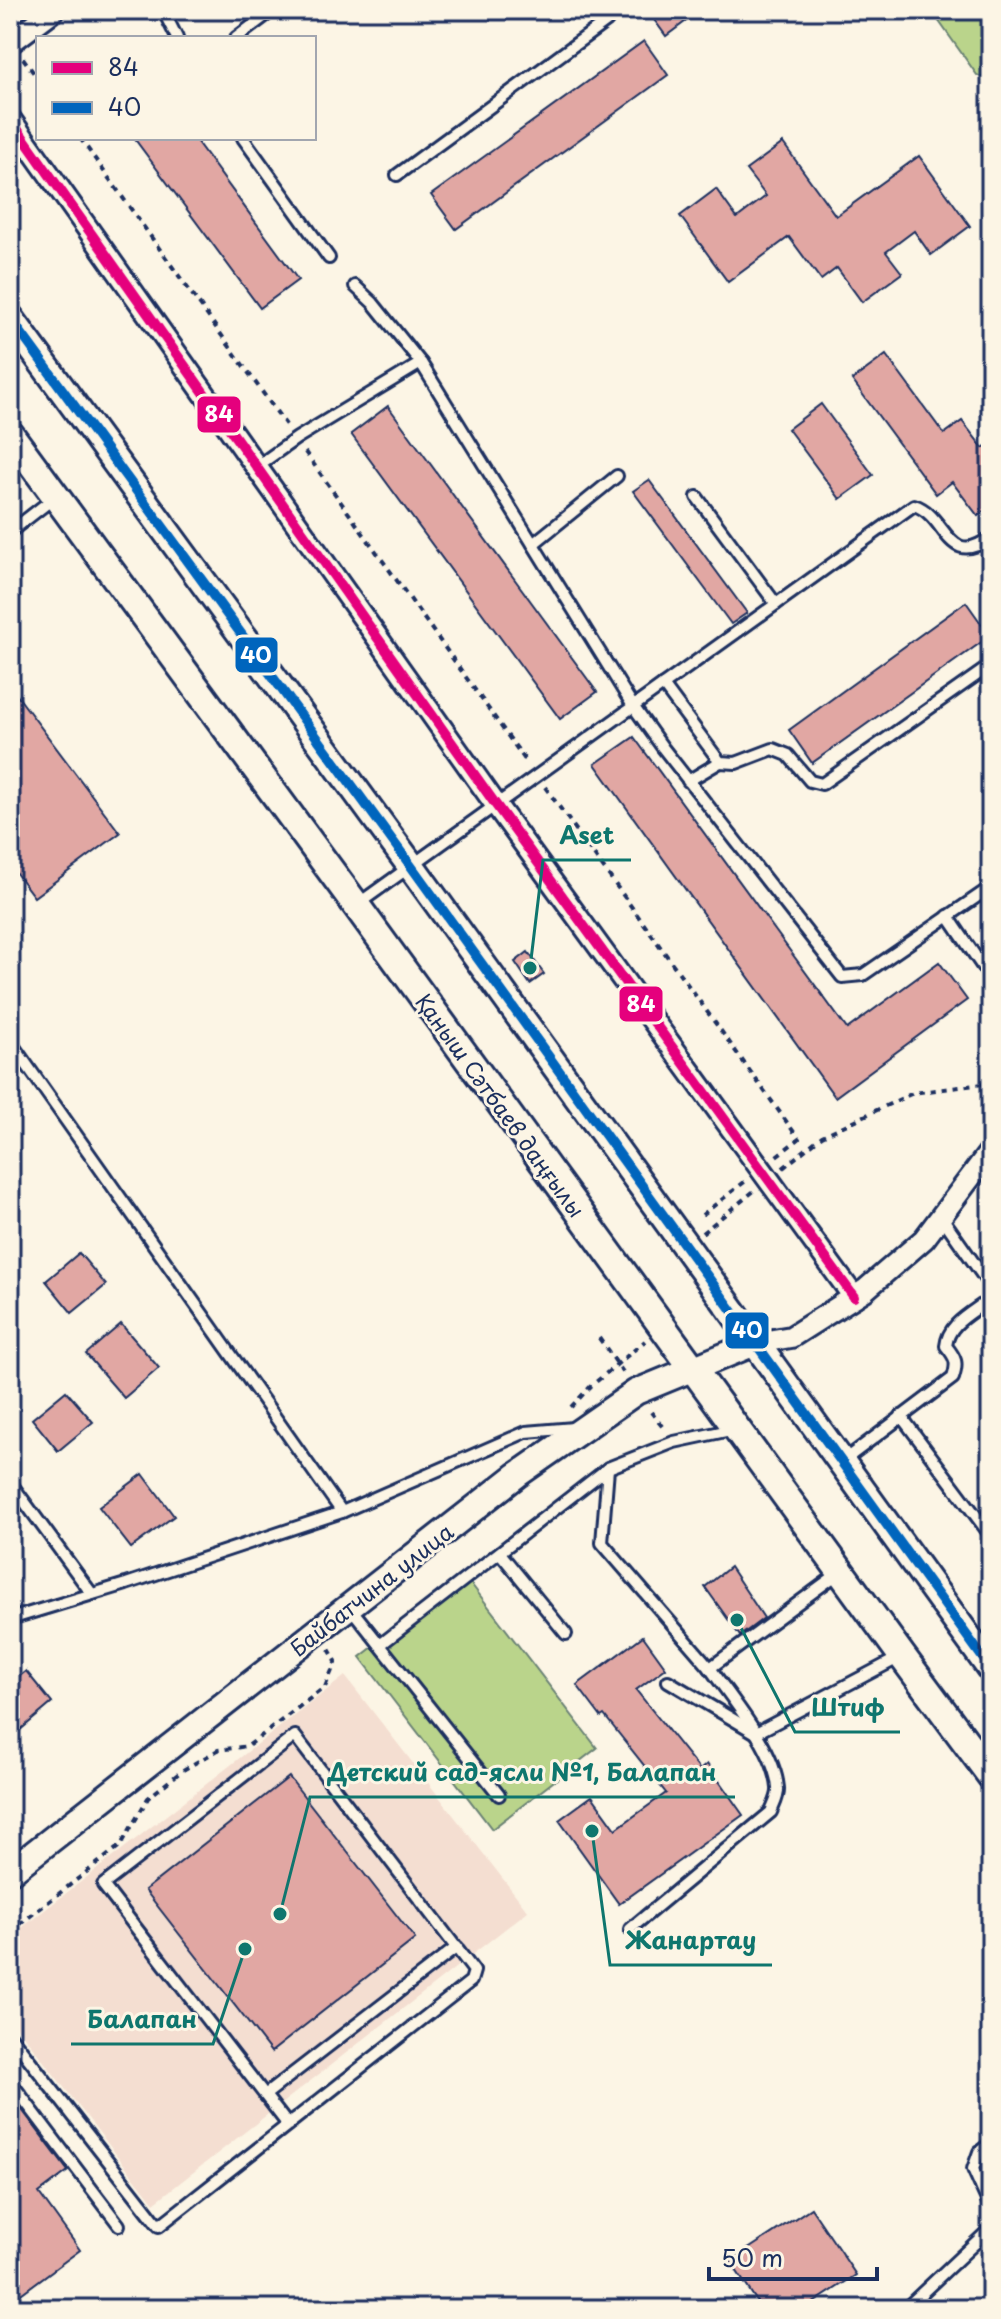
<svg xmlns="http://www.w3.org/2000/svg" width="1001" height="2319" font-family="'Playpen Sans',sans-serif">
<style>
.built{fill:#f4ded1}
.green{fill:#bad48b;stroke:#6a8274;stroke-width:2}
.building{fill:#e1a7a3;stroke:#1b2f5e;stroke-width:2}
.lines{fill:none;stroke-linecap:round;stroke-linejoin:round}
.service-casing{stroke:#1b2f5e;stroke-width:16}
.minor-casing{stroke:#1b2f5e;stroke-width:26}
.tertiary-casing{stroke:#1b2f5e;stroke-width:30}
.secondary-casing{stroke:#1b2f5e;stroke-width:32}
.path{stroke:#1b2f5e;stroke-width:4;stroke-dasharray:6 6;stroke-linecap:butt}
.service{stroke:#fcf5e5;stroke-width:10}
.minor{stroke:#fcf5e5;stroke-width:20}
.tertiary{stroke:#fcf5e5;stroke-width:24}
.secondary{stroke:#fcf5e5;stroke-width:26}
.bus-1-casing{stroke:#fcf5e5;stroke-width:16}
.bus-2-casing{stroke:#fcf5e5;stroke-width:16}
.bus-1{stroke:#e5007d;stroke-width:10}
.bus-2{stroke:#0065bd;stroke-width:10}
.labels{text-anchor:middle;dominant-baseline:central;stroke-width:6;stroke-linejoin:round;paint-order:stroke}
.street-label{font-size:22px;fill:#1b2f5e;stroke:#fcf5e5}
.leader{fill:none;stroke:#0f766e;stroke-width:3}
.callout-dot{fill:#0f766e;stroke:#fcf5e5;stroke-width:3}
.callout-label{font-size:24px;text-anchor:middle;font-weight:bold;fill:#0f766e;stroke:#fcf5e5;stroke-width:6;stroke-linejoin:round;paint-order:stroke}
.line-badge{stroke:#fcf5e5;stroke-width:3}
.badge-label{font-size:22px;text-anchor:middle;font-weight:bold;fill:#fff}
</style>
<rect width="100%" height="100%" fill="#fcf5e5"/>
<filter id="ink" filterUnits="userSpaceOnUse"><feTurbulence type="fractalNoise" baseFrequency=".0125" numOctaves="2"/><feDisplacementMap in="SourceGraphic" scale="16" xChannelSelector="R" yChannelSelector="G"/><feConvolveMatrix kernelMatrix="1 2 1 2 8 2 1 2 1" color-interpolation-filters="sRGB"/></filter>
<g filter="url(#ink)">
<!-- built -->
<polygon class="built" points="345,1676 528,1911 154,2203 10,2018 10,1937"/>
<!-- green -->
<g class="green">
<polygon points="931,10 991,10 991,82 977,75"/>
<polygon points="465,1576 597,1748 492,1829 360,1657"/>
</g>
<!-- building -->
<g class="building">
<polygon points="647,10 701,10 666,36"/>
<polygon points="644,41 668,75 456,229 431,195"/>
<polygon points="134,138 194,138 298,280 260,308"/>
<polygon points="783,143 836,216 919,156 970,226 931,255 914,231 886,252 902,273 862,302 837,268 821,280 789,237 728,282 680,216 716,189 737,218 766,196 746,170"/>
<polygon points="886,355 944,434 962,421 983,448 991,442 991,506 978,516 952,482 936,494 852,380"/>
<polygon points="821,404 873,475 840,499 788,429"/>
<polygon points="388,406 597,692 560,719 351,434"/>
<polygon points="649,480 747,613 731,624 633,491"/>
<polygon points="966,602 990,636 812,763 789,730"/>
<polygon points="10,686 120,833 34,897 10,865"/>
<polygon points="634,737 847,1029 939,962 967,1000 835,1097 595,764"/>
<polygon points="528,952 544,974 530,984 515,962"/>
<polygon points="79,1253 106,1285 72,1313 46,1281"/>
<polygon points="121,1324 159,1368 124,1398 86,1354"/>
<polygon points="66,1391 93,1422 58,1451 32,1419"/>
<polygon points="143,1474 174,1516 131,1548 99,1507"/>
<polygon points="730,1567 764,1618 740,1636 705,1587"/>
<polygon points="643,1636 666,1668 636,1690 700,1770 707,1764 743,1815 619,1904 559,1820 592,1796 616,1829 666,1793 604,1715 601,1717 577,1685"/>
<polygon points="26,1671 52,1703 19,1731 10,1720 10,1684"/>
<polygon points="289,1777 415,1939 271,2052 145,1890"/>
<polygon points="10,2094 68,2171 39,2193 80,2250 10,2302"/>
<polygon points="811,2208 856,2275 804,2309 762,2309 730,2261"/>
</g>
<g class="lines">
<!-- service casing -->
<g class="service-casing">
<g id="service">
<polyline points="163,10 177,38"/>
<polyline points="236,38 273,10"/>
<polyline points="243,138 329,258"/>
<polyline points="397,175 607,21 599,10"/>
<polyline points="355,286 373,303 421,363 633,706 663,748 842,977 863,975 991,887"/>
<polyline points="256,467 297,438 421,363"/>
<polyline points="697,497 776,604"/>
<polyline points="10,532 55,497"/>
<polyline points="533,544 617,476"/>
<polyline points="663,685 720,762 736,763 773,749 788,755 810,781 822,784 991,665"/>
<polyline points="688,781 720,762"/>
<path d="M358,904L914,505C948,516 946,570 991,537"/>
<polyline points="948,916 991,979"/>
<polyline points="10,1041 342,1512"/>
<polyline points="901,1416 991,1536"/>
<path d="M843,1461L953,1378C958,1363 956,1358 946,1346C948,1324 970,1314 987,1301L988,1283L941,1216"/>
<polyline points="608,1468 602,1543 710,1668 840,1572"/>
<polyline points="10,1482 92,1594"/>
<polyline points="500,1553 566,1634"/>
<polyline points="349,1606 499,1795"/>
<polyline points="10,1619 126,1584 342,1512 526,1432 574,1428"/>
<polyline points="380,1645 608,1468 674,1442 735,1429"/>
<polyline points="668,1681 756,1733 900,1657"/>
<path d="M630,1929L771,1812C774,1804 779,1796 778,1788C775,1750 732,1699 710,1668"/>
<polyline points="10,2035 159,2226 471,1981 474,1971 295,1736 103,1885 288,2125"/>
<polyline points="10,2081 119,2225"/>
<polyline points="265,2095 457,1947"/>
<polyline points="991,2143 979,2152 973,2169 991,2209"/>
<polyline points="905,2309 991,2228"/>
</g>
</g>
<!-- minor casing -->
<g class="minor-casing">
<g id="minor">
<polyline points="10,43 54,10"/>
<polyline points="10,119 496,805 854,1297"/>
<polyline points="755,1343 791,1337 865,1290 924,1239 991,1150"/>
</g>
</g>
<!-- tertiary casing -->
<g class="tertiary-casing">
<polyline id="tertiary" points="10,1872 517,1475 636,1392 755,1343"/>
</g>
<!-- secondary casing -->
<g class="secondary-casing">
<g id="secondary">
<polyline points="10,318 411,866 991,1669"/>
<polyline points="10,434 356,905 902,1656 991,1776"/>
</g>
</g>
<!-- path -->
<g class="path">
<polyline points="23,58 38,79"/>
<polyline points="80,138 286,425"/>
<polyline points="305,452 528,764"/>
<polyline points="545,787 799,1139 775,1157"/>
<polyline points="783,1168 822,1136 913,1093 991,1083"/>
<polyline points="702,1215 747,1180"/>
<polyline points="702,1233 754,1191"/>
<polyline points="599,1338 625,1375"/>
<polyline points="571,1407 591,1386 645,1341"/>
<polyline points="651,1412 665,1430"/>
<polyline points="10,1932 121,1845 148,1798 183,1770 218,1750 248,1746 325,1687 336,1661 329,1649"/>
</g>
<!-- service -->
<use href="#service" class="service"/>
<!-- minor -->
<use href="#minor" class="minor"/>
<!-- tertiary -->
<use href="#tertiary" class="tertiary"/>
<!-- secondary -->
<use href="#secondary" class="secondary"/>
<!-- bus-1 casing -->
<g class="bus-1-casing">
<polyline id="bus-1" points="10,119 496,805 854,1297"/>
</g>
<!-- bus-2 casing -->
<g class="bus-2-casing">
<polyline id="bus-2" points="10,318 411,866 991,1669"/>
</g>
<!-- bus-1 -->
<use href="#bus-1" class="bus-1"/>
<!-- bus-2 -->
<use href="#bus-2" class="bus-2"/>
</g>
</g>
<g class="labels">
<!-- street labels -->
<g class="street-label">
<text transform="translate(501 1105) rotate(54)">Қаныш Сәтбаев даңғылы</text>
<text transform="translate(371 1589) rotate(-38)">Байбатчина улица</text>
</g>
</g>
<!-- callouts -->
<path class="leader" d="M530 968L543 860H631M737 1620L795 1732H900M280 1914L310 1797H735M592 1831L610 1965H772M245 1949L213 2044H71"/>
<g class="callout-dot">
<circle cx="530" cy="968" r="8"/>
<circle cx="737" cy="1620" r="8"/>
<circle cx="280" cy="1914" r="8"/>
<circle cx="592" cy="1831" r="8"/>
<circle cx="245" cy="1949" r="8"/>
</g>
<g class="callout-label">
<text x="587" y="844">Aset</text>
<text x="848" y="1716">Штиф</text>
<text x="522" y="1781">Детский сад-ясли №1, Балапан</text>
<text x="691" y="1949">Жанартау</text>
<text x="142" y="2028">Балапан</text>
</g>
<g class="line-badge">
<rect x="196" y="395" width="46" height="39" rx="8" fill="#e5007d"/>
<rect x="234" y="636" width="45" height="38" rx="8" fill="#0065bd"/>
<rect x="618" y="985" width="46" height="38" rx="8" fill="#e5007d"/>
<rect x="724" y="1311" width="46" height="39" rx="8" fill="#0065bd"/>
</g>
<g class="badge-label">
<text x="219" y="422">84</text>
<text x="256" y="663">40</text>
<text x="641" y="1012">84</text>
<text x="747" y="1338">40</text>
</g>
<!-- margin -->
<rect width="1001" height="2319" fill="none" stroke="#fcf5e5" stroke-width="40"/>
<rect x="20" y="20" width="961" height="2279" fill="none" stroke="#1b2f5e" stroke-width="3" filter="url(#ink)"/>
<!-- legend -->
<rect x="36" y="36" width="280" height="104" fill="#fcf5e5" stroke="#a2a6af" stroke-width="2"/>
<rect x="52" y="62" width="40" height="12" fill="#e5007d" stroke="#a2a6af" stroke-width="2"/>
<text x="108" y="76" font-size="24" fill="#1b2f5e">84</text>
<rect x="52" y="102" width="40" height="12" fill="#0065bd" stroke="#a2a6af" stroke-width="2"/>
<text x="108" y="116" font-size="24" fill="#1b2f5e">40</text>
<!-- scale -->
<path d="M709 2267v12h168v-12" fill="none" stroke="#1b2f5e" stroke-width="4"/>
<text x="721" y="2267" font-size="24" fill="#1b2f5e" stroke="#fcf5e5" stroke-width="6" paint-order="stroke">50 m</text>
</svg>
